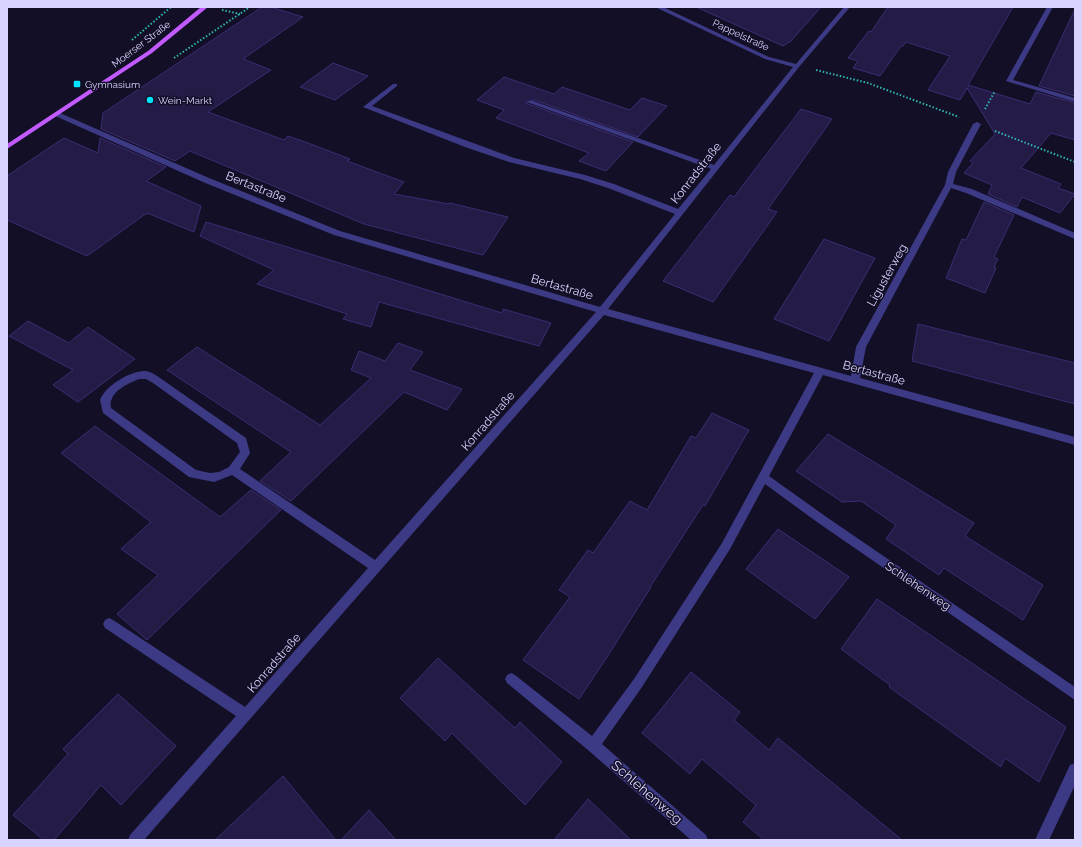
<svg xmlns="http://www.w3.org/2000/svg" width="1082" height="847" font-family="Raleway,sans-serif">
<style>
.building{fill:#241b47;stroke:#3b2d73}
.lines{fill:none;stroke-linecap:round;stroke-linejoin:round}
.path{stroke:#2fb8b0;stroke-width:2;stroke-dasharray:1.5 2;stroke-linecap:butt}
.minor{fill:#3d3a85;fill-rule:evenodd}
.major{fill:#c25bff;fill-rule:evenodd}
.poi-dot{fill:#00e5ff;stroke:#130f26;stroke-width:1.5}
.labels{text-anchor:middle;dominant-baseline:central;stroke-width:3;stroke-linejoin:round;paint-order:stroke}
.far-street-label{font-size:10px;fill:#d9d4ff;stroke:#130f26}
.far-poi-label{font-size:10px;fill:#d9d4ff;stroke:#130f26;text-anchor:start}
.street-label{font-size:12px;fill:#d9d4ff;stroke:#130f26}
.near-street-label{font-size:14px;fill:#d9d4ff;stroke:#130f26}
</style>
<rect width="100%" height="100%" fill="#130f26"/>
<!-- building -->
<g class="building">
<polygon points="262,7 271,7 303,17 243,59 271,70 208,112 284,140 288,136 308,143 350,159 347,161 404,182 394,194 449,204 450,203 508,217 483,255 364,224 190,151 175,161 101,129 103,113"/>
<polygon points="696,7 821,7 791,41 783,46"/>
<polygon points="888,7 1013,7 968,85 1030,104 1036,92 1075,103 1075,140 1051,133 1021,168 1061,184 1058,188 1075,194 1060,213 1022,197 1017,207 988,194 992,185 964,173 973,163 970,161 995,134 967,88 960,100 928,90 950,56 906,42 903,46 901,46 880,76 853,68 858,61 848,58 869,31 871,32"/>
<polygon points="1075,9 1075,96 1039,86"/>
<polygon points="333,63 368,76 335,100 300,87"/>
<polygon points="504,77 554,94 562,87 630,110 642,98 667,106 638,137 534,100 526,102 526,103 633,142 606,171 579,161 589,153 496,118 504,110 477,100"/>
<polygon points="801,109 832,119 768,209 777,212 713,302 663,281 730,195 734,197"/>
<polygon points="64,138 98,153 100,138 166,167 146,181 201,206 194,232 147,213 87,256 7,220 7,176"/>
<polygon points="984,202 1014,215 994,257 998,259 994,267 996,268 985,293 946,278 962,239 966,240"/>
<polygon points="206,222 502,313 503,309 551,323 539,346 379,302 371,327 343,319 347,314 257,284 274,270 200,236"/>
<polygon points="824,239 875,258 829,341 774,319"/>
<polygon points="28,321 69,343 88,327 135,359 78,402 53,385 73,370 9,336"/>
<polygon points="918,324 1075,363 1075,404 912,361"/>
<polygon points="398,343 423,352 410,370 462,389 447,410 404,392 291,501 260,481 291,452 167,370 197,347 320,425 371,378 351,370 359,351 385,361"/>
<polygon points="712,413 749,430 705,506 703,505 650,587 651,587 609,654 579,699 523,660 570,597 559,590 588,550 593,553 630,501 647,510 691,436 696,438"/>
<polygon points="95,426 220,517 251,490 281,510 147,640 117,614 158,575 121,549 151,522 61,453"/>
<polygon points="828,434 974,523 965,536 1043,585 1023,620 944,568 939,575 886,539 896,525 861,501 842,502 796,471"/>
<polygon points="778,529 849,577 815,619 746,569"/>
<polygon points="877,599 1066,727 1039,782 1005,758 1001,767 889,687 890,685 841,649"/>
<polygon points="438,658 515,728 520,722 562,762 525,805 452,733 445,741 400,698"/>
<polygon points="691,672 740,712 734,720 769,750 778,738 902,840 764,840 743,822 756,805 702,759 690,774 642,733"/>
<polygon points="118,694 176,746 121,805 101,785 54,840 44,840 13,815 68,754 63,749"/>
<polygon points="283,776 336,840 215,840"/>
<polygon points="588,799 631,840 554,840"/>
<polygon points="369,810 396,840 341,840"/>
</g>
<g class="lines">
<!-- path -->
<g class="path">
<polyline points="222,10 240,14"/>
<polyline points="132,40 171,7"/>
<polyline points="174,58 250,7"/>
<polyline points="816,70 868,83 959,117"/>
<polyline points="985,109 995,91"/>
<polyline points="995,131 1075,162"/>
</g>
<!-- minor -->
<g class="minor">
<path d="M655,7H663L769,57L796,64L844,7H850L799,67L608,309L851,376L856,347L945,185L948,172L973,124L977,122L981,124L956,172L953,184L972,189L1075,233V239L966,193L951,188L866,347L860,378L1075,437V445L823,375L769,476L825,516L1075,687V700L817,522L765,484L730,549L642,687L602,744L706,835L708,840H691L588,750L507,683L505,679L507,675L511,673L515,675L592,736L634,679L722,543L814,373L604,315L144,840H128L130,835L236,716L105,628L103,624L105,620L109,618L113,620L245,707L368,568L232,475L214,482L189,477L103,413L100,400C105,386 131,370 146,371C151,372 156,375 160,378L246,438L250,453L240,469L375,560L596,312L334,235L203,182L53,115L54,113H60L209,178L340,231L600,307L675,214L608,188L580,179L509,162L465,147L363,107L393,84H397V86L372,106L514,158L585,175L614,184L678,209L711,169L527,102L529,101H533L714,165L793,67L765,59ZM139,379H146L153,383L237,443L240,452L229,467L219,472L210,473L196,470L111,408C108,393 126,384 139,379Z"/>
<polygon points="1047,7 1053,7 1013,80 1075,98 1075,102 1006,81"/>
<polygon points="1075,763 1075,785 1049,840 1035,840 1070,765"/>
</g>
<!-- major -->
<polygon class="major" points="201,7 208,7 152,53 7,149 7,144 148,51"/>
</g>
<!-- markers -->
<g class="poi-dot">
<rect x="73" y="80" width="8" height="8" rx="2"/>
<circle cx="150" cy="100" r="4"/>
</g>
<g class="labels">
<!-- far-street labels -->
<g class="far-street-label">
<text transform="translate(741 35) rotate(25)">Pappelstraße</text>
<text transform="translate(141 44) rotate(-37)">Moerser Straße</text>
</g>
<!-- far-poi labels -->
<g class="far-poi-label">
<text x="85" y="84">Gymnasium</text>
<text x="158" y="100">Wein-Markt</text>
</g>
<!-- street labels -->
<g class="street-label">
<text transform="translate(696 173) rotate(-52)">Konradstraße</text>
<text transform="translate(256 187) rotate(22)">Bertastraße</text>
<text transform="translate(887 275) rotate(-61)">Ligusterweg</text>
<text transform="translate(562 287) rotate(16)">Bertastraße</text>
<text transform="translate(874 373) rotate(15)">Bertastraße</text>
<text transform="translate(488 421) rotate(-49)">Konradstraße</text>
<text transform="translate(918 586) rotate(34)">Schlehenweg</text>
<text transform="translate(274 663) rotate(-49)">Konradstraße</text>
</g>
<!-- near-street labels -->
<g class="near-street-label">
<text transform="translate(647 792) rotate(41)">Schlehenweg</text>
</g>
</g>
<!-- border -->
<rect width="1082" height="847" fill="none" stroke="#d9d4ff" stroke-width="16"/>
</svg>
